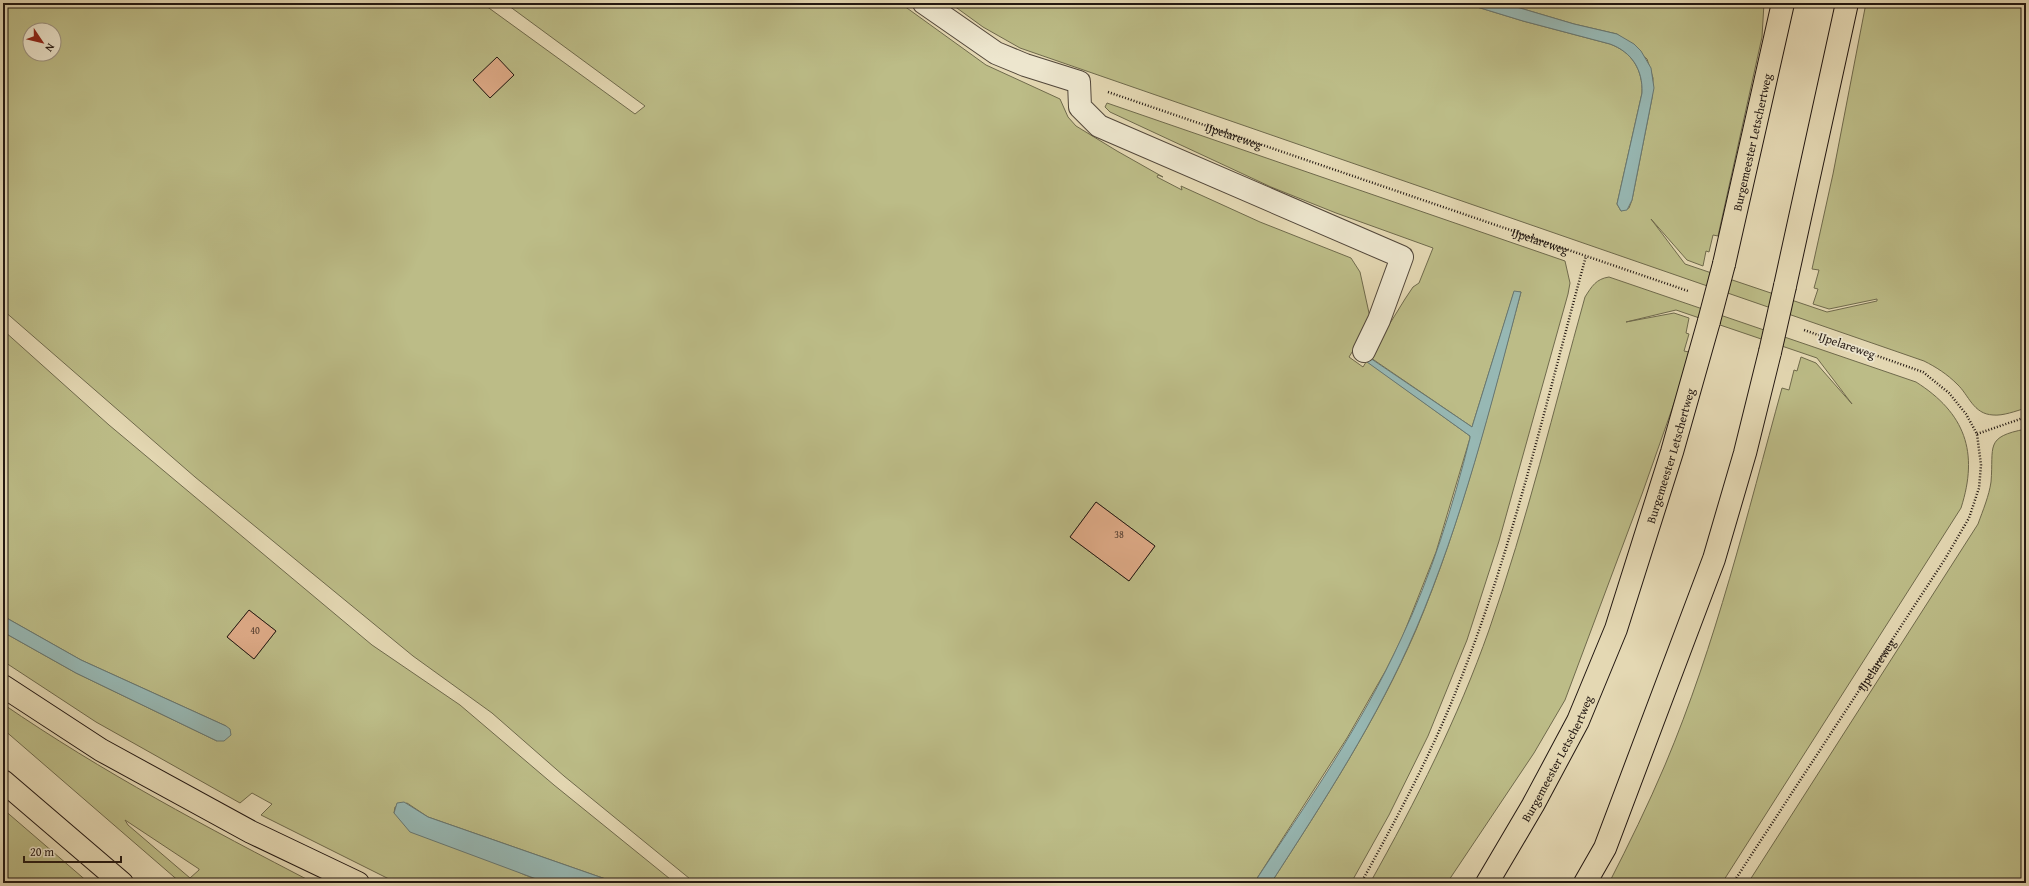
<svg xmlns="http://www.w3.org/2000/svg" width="2029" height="886" font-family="'Gentium Book Plus',serif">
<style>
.green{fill:#bcbc87;stroke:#6f6a4c;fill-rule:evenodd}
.water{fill:#97b8b4;stroke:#687873}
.building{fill:#dfab88;stroke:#221711}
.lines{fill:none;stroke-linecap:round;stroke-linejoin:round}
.minor-casing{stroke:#52473a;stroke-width:24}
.major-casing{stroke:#221711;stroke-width:24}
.highway-casing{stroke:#221711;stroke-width:24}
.path{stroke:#221711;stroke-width:2.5;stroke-dasharray:1 2;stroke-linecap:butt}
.minor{stroke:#ede6ce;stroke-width:22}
.major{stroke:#e4d8b3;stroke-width:22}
.highway{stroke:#e4d8b3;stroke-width:22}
.major-bridge-casing{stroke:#221711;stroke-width:24;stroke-linecap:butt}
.major-bridge{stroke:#e4d8b3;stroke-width:22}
.labels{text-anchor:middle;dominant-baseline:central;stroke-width:3.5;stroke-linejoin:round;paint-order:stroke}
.number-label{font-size:10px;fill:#513c2f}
.street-label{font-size:12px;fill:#221711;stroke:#ede6ce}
</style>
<rect width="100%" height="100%" fill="#e4d8b3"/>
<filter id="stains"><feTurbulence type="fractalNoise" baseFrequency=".005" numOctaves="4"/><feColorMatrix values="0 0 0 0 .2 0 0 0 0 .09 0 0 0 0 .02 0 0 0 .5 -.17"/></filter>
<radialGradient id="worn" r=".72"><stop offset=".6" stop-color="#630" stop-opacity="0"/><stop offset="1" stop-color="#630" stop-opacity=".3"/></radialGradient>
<!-- green -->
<g class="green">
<path d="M3,3H482L635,114L645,106L505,3H900L986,65L1060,99L1068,117L1076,126L1117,151L1163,177L1158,175L1157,177L1182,190L1181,186L1260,222L1351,258L1360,272L1371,322L1349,357L1363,367L1405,299L1413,287L1419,283L1433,248L1336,213L1271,187L1110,112L1105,107L1107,103L1565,261L1570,283L1568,294L1499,541L1467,640L1428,736L1389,815L1351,883H1271C1324,801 1377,720 1416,630C1462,521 1490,406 1521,292H1514L1472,427L1371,358L1368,362L1470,436V438L1436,552L1402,638L1386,670L1347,738L1254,883H695L564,776L492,713L413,656L195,477L3,310ZM30,30H54V54H30ZM497,58L514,75L490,98L473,80ZM1096,502L1155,546L1129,581L1070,537Z"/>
<path d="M950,3H1464L1523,21L1610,44C1632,52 1643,70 1642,93L1617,204L1621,211L1629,208L1632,200L1652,98L1653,78L1647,59L1617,34L1574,24L1503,3H1764L1762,37L1718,236L1713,235L1709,252L1706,251L1703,266L1687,260L1651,219L1685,264L1827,312L1877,301V299L1829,309L1813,304L1818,289L1814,288L1819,270L1812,269L1833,174L1866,3H2026V408C2016,411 2003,416 1993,415C1973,414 1969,395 1957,384C1947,374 1936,367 1924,361L1020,48L983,27Z"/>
<path d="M1609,277L1916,382C1965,413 1979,452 1961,508L1722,883H1609C1629,844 1648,805 1665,765C1716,644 1747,515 1782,388L1789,390L1794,370L1797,371L1801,357L1816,363L1852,404L1817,358L1676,310L1626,322L1674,313L1689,318L1686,333L1689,334L1684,351L1689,352L1678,392L1642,494L1565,700L1534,753L1447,883H1370C1416,801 1458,718 1489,630C1527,521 1554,408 1585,297C1592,286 1596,279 1609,277Z"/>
<path d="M3,330L109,425L372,645L460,705L554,785L675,883H617L428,817L407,803L395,807L394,813L525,875L547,883H397L261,815L272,804L252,793L240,803L96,722L3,661V632L76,673L217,741L226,726L81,660L3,616ZM249,610L276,631L254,659L227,637Z"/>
<path d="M2026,429V883H1748L1978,524C1983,510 1989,496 1991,482C1994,446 1984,437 2026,429Z"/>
<path d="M3,704C102,772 208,828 314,883H181L3,729ZM125,820L199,869V870L190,878L128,825Z"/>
<polygon points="3,809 10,815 89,883 10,883 3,877"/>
</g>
<!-- water -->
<g class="water">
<path d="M1464,3H1503L1574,24L1617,34L1634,44L1641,51L1651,68L1654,88L1632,200L1627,210L1621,211L1617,204L1642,93C1643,70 1632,52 1610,44L1523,21Z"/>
<path d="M1514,291L1521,292C1491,406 1462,521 1416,629C1377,720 1324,801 1271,883H1254C1306,804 1362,725 1401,639C1431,576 1453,506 1470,438V436L1367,362L1370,358L1472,427Z"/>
<polygon points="3,616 81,660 226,726 230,729 231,735 224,741 217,741 76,673 3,632"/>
<polygon points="404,802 428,817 617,883 547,883 410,832 394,813 397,803"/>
</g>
<!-- building -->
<g class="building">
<polygon points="497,57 514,75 490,98 473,80"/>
<polygon points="1096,502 1155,546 1129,581 1070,537"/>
<polygon points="249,610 276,631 254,659 227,637"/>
</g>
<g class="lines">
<!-- minor casing -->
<g class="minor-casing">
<polyline id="minor" points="924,3 996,53 1025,65 1079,82 1080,107 1099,126 1402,257 1379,320 1364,351"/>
</g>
<!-- major casing -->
<g class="major-casing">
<g id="major">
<path id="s3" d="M1724,264L1783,3"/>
<polyline points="1785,286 1847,3"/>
<path id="s4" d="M1487,883L1533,805L1578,721L1616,629L1672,452L1709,321"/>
<polyline points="1585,883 1605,848 1714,559 1745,453 1770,352"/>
</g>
</g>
<!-- highway casing -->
<g class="highway-casing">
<g id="highway">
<polyline points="3,686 101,750 251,832 358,883"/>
<polyline points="3,781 122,883"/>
</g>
</g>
<!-- path -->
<g class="path">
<path id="s1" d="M1108,92L1688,291"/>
<polyline points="1977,434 2026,417"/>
<path d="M1361,883C1397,818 1433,751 1460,681C1514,544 1547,398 1586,256"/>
<path id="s2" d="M1733,883L1945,559L1969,518L1979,488L1981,465L1977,434L1966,414L1949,393L1923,372L1804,330"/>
</g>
<!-- minor -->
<use href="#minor" class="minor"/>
<!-- major -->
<use href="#major" class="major"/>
<!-- highway -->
<use href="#highway" class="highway"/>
<!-- major-bridge casing -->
<g class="major-bridge-casing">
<g id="major-bridge">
<polyline points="1709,321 1724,264"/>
<polyline points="1770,352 1785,286"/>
</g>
</g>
<!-- major-bridge -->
<use href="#major-bridge" class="major-bridge"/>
</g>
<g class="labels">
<!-- number labels -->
<g class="number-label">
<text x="1119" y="534">38</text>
<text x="255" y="630">40</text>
</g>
<!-- street labels -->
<g class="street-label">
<text stroke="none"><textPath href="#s1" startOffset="133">IJpelareweg</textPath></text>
<text stroke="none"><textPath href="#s3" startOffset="125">Burgemeester Letschertweg</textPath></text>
<text stroke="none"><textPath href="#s1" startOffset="457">IJpelareweg</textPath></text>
<text transform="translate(1847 345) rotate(19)">IJpelareweg</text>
<text stroke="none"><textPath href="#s4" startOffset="467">Burgemeester Letschertweg</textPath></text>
<text stroke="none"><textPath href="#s2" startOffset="261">IJpelareweg</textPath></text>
<text stroke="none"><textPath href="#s4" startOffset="143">Burgemeester Letschertweg</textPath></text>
</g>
</g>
<!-- margin -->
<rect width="2029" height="886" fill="none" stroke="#e4d8b3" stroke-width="16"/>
<rect x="4" y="4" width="2021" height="878" fill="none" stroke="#221711" stroke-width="2"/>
<rect x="8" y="8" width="2013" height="870" fill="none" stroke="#221711"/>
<!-- north arrow -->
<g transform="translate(42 42) rotate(125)"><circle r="19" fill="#ede6ce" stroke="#9c9382"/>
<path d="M0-3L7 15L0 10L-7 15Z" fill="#8f2418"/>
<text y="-6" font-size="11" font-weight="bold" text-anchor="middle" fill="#221711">N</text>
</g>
<!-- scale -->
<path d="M24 856v6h97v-6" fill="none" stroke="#221711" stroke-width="2"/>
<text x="30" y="856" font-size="12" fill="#221711" stroke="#ede6ce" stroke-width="3" paint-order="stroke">20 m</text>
<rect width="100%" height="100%" filter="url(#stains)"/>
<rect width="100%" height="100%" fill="url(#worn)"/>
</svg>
